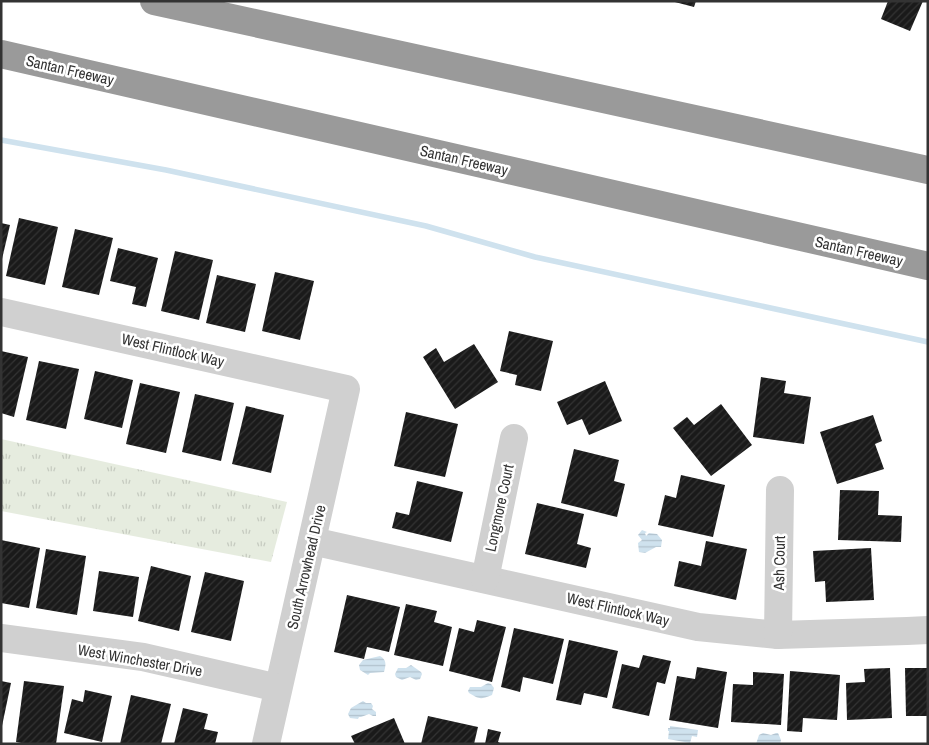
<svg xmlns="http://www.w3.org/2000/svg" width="929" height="745" font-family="'Archivo Narrow',sans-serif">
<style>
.grass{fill:url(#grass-tufts)}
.water{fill:url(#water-rules)}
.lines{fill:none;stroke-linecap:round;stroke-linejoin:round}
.stream{stroke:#cfe2ee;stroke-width:5.5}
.building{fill:url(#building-hatch)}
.minor{stroke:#d0d0d0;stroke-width:28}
.highway{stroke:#9a9a9a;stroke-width:28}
.labels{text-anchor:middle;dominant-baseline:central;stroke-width:5;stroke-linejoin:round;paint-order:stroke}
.street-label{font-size:15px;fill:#333;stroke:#fff}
</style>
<defs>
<pattern id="grass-tufts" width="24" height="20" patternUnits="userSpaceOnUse" patternTransform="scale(1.25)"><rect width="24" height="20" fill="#e6ecdf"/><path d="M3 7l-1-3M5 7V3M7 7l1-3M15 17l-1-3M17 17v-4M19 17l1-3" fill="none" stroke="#c6cbc0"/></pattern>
<pattern id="water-rules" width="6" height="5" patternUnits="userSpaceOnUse" patternTransform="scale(1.25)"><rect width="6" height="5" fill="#cfe2ee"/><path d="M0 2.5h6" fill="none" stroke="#b2c2cd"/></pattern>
<pattern id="building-hatch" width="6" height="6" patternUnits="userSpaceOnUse" patternTransform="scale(1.25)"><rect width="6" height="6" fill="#1a1a1a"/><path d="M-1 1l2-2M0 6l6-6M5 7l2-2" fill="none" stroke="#333"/></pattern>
</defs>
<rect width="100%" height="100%" fill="#fff"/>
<!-- grass -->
<polygon class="grass" points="1,439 287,502 271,562 1,511"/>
<!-- water -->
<g class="water">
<polygon points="642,530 647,532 645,533 646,536 649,533 657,534 662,540 661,547 656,547 645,553 639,552 638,543 642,540 638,535"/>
<path d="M380,656C387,660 386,665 384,672L370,673L368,675L360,670L359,665L363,660Z"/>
<polygon points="411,665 421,672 422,674 420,679 416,680 410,677 402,680 396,677 395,674 398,668 406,668"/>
<path d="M488,683L491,684L494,688L492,695C479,700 480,699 469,693L468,691L470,687H481Z"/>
<polygon points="363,701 366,703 371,703 373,706 372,709 376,712 376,716 373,716 369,714 361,717 359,717 358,719 350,718 348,714 351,708"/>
<polygon points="670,726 698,730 697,737 692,736 690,743 668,739 669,731 668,731 668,728 670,728"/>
<polygon points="763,733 771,735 776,733 778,733 781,740 780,744 756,744 759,735"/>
</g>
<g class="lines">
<!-- stream -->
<polyline class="stream" points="1,140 166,170 426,226 535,257 928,342"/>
</g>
<!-- building -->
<g class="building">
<polygon points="671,1 696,1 694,7"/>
<polygon points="888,1 923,1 910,31 881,19"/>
<polygon points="19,218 58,227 45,285 6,276"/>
<polygon points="1,223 10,225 2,259 1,259"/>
<polygon points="75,229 113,238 99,295 62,287"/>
<polygon points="118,248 158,258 146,307 132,304 136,287 110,281"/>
<polygon points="175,251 213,260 199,320 161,311"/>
<polygon points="275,272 314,281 300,340 262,331"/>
<polygon points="217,275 256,284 245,332 206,323"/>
<polygon points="509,331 553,341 541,391 515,385 517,375 500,371"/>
<polygon points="474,344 498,382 455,409 423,357 436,348 444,362"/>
<polygon points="1,351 28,357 14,417 1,413"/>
<polygon points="39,361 79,369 66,429 26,420"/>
<polygon points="95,371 133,380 122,428 84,419"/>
<polygon points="761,377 786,381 784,393 811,397 804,444 753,437"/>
<polygon points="605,381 622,421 589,435 582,419 567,425 557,402"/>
<polygon points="140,383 180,392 166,453 126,444"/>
<polygon points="195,394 234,403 221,461 182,452"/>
<polygon points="721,404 752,445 711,476 673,428 687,417 694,425"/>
<polygon points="246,406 284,415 271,473 232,464"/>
<polygon points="406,412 458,424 445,477 394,466"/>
<polygon points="873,415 882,441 875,444 884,469 837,484 820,432"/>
<polygon points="574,449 619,460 614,481 625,484 617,517 561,503"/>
<polygon points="681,475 725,485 713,537 658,525 665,495 676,498"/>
<polygon points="417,481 463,492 451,542 392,528 396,512 409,515"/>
<polygon points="840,490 879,491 878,515 902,516 901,542 838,540"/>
<polygon points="537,503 584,514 577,544 591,548 586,568 525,554"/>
<polygon points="1,540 40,548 29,608 1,603"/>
<polygon points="706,541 747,549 736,600 674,586 679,561 701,566"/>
<polygon points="871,548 874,600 826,602 825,581 815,582 813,551"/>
<polygon points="46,549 86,556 77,615 36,608"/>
<polygon points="151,566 191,576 179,631 138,621"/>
<polygon points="99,571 139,577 133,617 93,611"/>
<polygon points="205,572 244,581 231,641 191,632"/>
<polygon points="347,595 400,607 389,652 367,647 364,659 334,652"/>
<polygon points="406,604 437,611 434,622 452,627 443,666 394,655"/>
<polygon points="477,620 506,627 492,682 449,671 459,628 474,632"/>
<polygon points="514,628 564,639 553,684 523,677 520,692 501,687"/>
<polygon points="569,640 618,651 607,698 584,693 581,705 556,700"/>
<polygon points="643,655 671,661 665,684 657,682 649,716 612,708 622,664 639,668"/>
<polygon points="697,667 727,672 718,728 669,720 677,676 695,679"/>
<polygon points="890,668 892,718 847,720 846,683 865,682 864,669"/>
<polygon points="905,668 928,668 928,716 906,716"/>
<polygon points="790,671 840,675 837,720 803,718 802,732 787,731"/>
<polygon points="753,672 784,674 781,725 731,722 733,684 753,685"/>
<polygon points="1,681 11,683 2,726 1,726"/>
<polygon points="24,681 64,686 56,744 27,744 16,742"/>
<polygon points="85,690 112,696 102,742 64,733 72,699 83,702"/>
<polygon points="131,695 171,704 161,744 120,744"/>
<polygon points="183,708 208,714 204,729 218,732 215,744 174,744"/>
<polygon points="428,716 478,727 474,744 421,744"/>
<polygon points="394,718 405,744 355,744 351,736"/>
<polygon points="488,729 501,732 498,742 502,744 485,744"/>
</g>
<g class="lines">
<!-- minor -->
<g class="minor">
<polyline points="1,312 346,389 266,744"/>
<polyline points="312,541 698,627 778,635 907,631 928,630"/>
<polyline points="485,579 514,438"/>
<polyline points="778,635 780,490"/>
<polyline points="1,638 143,657 278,688"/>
</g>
<!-- highway -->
<g class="highway">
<polyline points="154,1 928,170"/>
<polyline points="1,54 928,266"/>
</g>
</g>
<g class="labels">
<!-- street labels -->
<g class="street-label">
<text transform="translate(70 70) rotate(13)">Santan Freeway</text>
<text transform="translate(464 160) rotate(13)">Santan Freeway</text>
<text transform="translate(859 251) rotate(13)">Santan Freeway</text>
<text transform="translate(173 350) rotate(13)">West Flintlock Way</text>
<text transform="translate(499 508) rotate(-78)">Longmore Court</text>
<text transform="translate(779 563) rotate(-89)">Ash Court</text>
<text transform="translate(306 567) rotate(-77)">South Arrowhead Drive</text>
<text transform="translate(618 609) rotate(13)">West Flintlock Way</text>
<text transform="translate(140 660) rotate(10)">West Winchester Drive</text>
</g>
</g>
<!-- border -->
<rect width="929" height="745" fill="none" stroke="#333333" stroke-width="5"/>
</svg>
